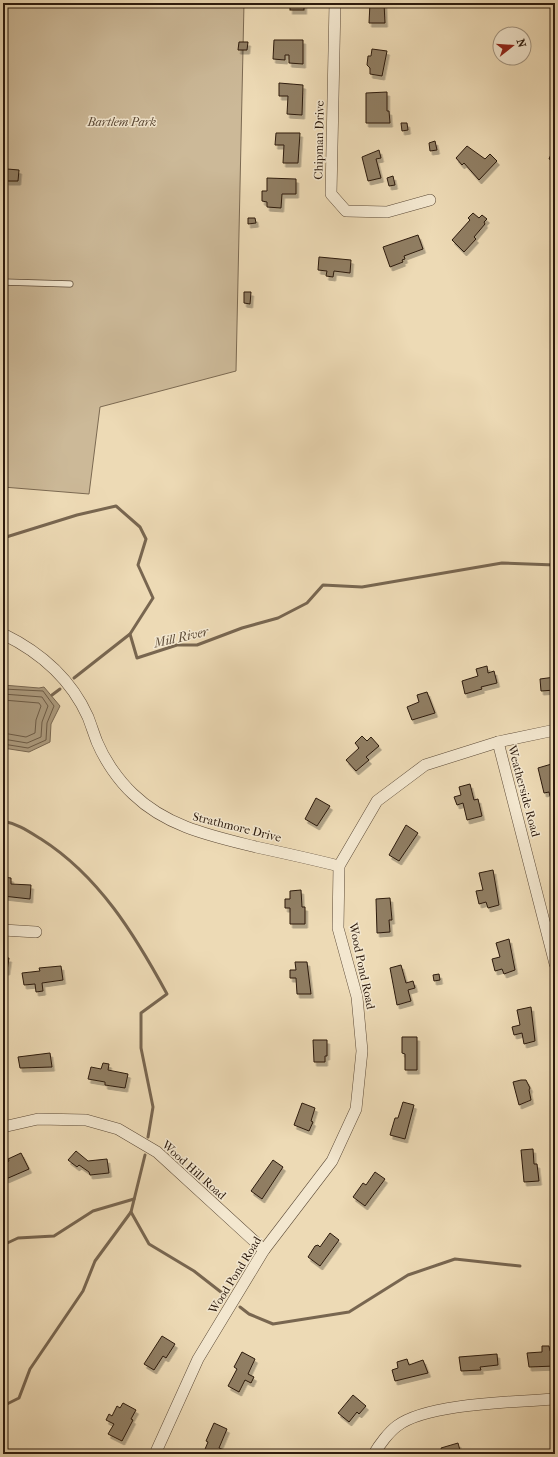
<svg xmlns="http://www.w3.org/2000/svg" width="558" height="1457" font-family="'IM FELL French Canon',serif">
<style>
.green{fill:#ccb998;stroke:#7c6a52}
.water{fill:#ab997c;stroke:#786650}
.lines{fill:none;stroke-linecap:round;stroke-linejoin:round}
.shore{stroke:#6c5a44;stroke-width:1}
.stream{stroke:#786650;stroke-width:3}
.building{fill:#907e64;stroke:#2c1a0d;filter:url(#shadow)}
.lane-casing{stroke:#5c4a37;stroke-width:7}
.street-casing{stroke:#5c4a37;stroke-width:12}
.lane{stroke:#f3e7cf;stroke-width:5.5}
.street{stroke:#f3e7cf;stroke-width:11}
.labels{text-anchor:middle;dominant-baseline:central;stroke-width:3;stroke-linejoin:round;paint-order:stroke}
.park-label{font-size:12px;font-style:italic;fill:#5c4a37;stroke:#f3e7cf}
.street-label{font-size:12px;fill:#2c1a0d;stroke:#f3e7cf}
.water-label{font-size:13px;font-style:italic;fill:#5f4d39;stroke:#f3e7cf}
</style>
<defs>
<filter id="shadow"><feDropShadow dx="2.5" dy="4" stdDeviation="0" flood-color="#0004"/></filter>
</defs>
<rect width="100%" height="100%" fill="#eddab5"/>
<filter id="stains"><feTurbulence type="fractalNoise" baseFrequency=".005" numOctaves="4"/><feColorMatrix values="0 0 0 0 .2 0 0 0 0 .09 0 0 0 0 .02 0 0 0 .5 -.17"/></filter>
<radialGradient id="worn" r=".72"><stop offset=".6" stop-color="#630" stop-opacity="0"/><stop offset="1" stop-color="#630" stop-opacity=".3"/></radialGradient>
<!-- green -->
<polygon class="green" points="3,3 244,3 236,371 100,407 89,494 3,487"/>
<!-- water -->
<polygon class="water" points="3,685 39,688 44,687 60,706 51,724 50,742 29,752 3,748"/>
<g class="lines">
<!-- shore -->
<g class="shore">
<polyline points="3,689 43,691 54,706 47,723 46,740 28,748 3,744"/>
<polyline points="3,694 42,697 48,706 42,722 41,737 27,743 3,739"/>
<polyline points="3,700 39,703 41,706 36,720 35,733 26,737 3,733"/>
</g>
<!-- stream -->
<g class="stream">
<polyline points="3,538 77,515 116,506 140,527 146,539 138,565 153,598 130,634 137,658 177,645 197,645 242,628 278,618 307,603 323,585 362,587 502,563 555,565"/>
<polyline points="74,678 130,634"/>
<polyline points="52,695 60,689"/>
<path d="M3,821C18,824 28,831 41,839C99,876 135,935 167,994L141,1013V1048L153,1107L148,1137"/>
<polyline points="131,1212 149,1244 194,1271 226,1296"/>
<polyline points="3,1245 18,1238 54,1236 93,1211 134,1199"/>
<polyline points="240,1307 249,1314 273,1324 349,1312 408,1275 455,1259 520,1266"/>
<polyline points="3,1406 19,1398 30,1369 83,1291 95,1261 131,1212 145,1155"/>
</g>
</g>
<!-- building -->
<g class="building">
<rect x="290" y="3" width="14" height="7"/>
<polygon points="370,3 384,3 385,23 369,23"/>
<polygon points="274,40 303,40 303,64 289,63 289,55 285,55 285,60 273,59"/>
<polygon points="239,42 248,42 247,50 238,50"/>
<polygon points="372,49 387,51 382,76 370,74 370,68 367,65 368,56 371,56"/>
<polygon points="279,83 303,85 302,115 287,114 288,96 279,96"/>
<polygon points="387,92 387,111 389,111 390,123 366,123 366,93"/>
<polygon points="401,123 407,123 408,130 402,131"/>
<polygon points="276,133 300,133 298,163 283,163 284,145 275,145"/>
<polygon points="435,141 437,150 430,151 429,143"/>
<polygon points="467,146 485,159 490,154 497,161 479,180 464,163 462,165 456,158"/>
<polygon points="554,147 555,147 555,161 549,159"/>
<polygon points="379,150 381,158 376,159 381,178 368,181 362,157"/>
<polygon points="7,169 19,170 18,181 6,181"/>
<polygon points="393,176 395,185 389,186 387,178"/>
<polygon points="267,178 296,179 296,194 282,194 281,208 267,207 267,202 262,201 262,191 267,191"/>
<polygon points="473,213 479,218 482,215 487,219 484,222 485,224 474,237 476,239 464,252 452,240 470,220 468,218"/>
<polygon points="248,218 255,218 256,223 248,224"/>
<polygon points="418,235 423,249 404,256 405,259 402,260 403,262 390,267 383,247"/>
<polygon points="319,257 351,260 350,273 334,271 333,277 326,276 327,271 318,270"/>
<polygon points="244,292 251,292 250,304 244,303"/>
<polygon points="487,666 488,673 494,671 497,683 481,687 482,689 465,694 462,681 478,676 476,669"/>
<polygon points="555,677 555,690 541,691 540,679"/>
<polygon points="427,692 435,713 412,720 407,707 419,702 417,695"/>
<polygon points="362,736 367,741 371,737 379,746 366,757 369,760 356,771 346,760 359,748 355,743"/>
<polygon points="555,763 555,795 550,796 549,792 544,793 538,768"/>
<polygon points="470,784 474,800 478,799 482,816 467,820 463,803 457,805 454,797 461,795 459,787"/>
<polygon points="316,798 330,806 317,826 305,819"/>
<polygon points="406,825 418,833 399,861 389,855"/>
<polygon points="493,870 499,905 488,908 486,902 479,904 476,891 483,890 479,873"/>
<polygon points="3,877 11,878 11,884 31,885 30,899 3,896"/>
<polygon points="301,890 302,907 305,907 305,924 290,924 290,908 285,908 285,899 290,899 290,891"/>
<polygon points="390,898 392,920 389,920 390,932 377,933 376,899"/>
<polygon points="509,939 515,970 504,974 502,969 495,971 492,959 500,957 496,943"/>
<polygon points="3,958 9,958 7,971 3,971"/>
<polygon points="295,962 307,962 311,994 297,994 296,978 290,978 290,970 296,970"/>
<polygon points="401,965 406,983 413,981 415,988 408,990 411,1001 397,1005 390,968"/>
<polygon points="61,966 63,980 42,983 43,991 36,992 35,984 24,985 22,973 40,971 39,968"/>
<polygon points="439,974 440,980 434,981 433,975"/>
<polygon points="531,1007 535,1041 524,1044 522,1033 514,1035 512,1027 520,1025 517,1010"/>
<polygon points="402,1037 417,1037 417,1070 405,1070 405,1054 402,1053"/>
<polygon points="313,1040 327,1040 327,1056 325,1056 325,1062 314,1062"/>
<polygon points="50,1053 52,1067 20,1068 18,1057"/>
<polygon points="103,1063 109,1064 108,1070 128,1074 125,1088 105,1085 105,1082 88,1079 91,1067 101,1069"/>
<polygon points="521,1080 526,1080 530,1088 529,1090 531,1100 519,1105 513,1082"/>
<polygon points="403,1102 414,1105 405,1139 390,1135 395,1118 398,1118"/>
<polygon points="302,1103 315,1108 311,1121 313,1122 309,1131 294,1125"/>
<polygon points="533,1149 534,1164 537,1164 539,1181 524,1182 521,1150"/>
<polygon points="76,1151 88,1161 107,1159 109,1173 90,1175 89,1172 79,1165 77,1167 68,1160"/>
<polygon points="21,1153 29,1169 6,1179 3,1173 3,1164 9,1161 8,1159"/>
<polygon points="273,1160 283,1167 262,1199 251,1191"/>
<polygon points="375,1172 385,1179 365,1206 353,1197 363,1183 366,1185"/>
<polygon points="330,1233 339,1240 320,1266 308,1257 315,1246 318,1245 320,1247"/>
<polygon points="162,1336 175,1344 166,1358 163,1356 154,1370 144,1364"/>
<polygon points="542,1346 549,1346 550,1351 555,1351 555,1366 529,1367 527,1353 542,1352"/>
<polygon points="242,1352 255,1359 248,1374 254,1377 251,1383 245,1380 239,1392 228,1386 237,1369 234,1367"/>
<polygon points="497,1354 498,1365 480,1367 481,1370 461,1371 459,1357"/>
<polygon points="407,1359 409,1365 423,1360 428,1373 395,1381 392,1370 398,1368 397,1362"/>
<polygon points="353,1395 366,1406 359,1414 357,1412 349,1422 338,1413"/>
<polygon points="123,1403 136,1410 131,1419 133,1420 122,1441 108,1434 114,1424 106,1420 109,1414 112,1416 117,1406 120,1408"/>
<polygon points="214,1423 227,1429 219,1448 224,1450 223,1454 203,1454 208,1442 206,1441"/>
<polygon points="458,1443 461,1454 430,1454 442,1451 441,1448"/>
</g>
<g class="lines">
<!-- lane casing -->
<g class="lane-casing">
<polyline id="lane" points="3,282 70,284"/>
</g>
<!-- street casing -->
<g class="street-casing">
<g id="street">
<polyline points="335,3 331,194 346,211 387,212 430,200"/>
<path d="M3,634C40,652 71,679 88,717C91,725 94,734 97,742C105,761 119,781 133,794C167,827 212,836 256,847C284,853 311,859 339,866"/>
<polyline points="498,742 555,964"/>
<polyline points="3,930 36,932"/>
<polyline points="3,1127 38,1119 86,1120 118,1129 157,1152 264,1250"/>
<polyline points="155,1454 198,1359 264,1250 332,1161 356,1109 362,1051 357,997 338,928 339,866 377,801 425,765 498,742 555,730"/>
<path d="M374,1454C379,1445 389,1432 397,1426C427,1403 516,1402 555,1399"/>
</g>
</g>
<!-- lane -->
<use href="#lane" class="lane"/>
<!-- street -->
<use href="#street" class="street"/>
</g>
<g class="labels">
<!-- park labels -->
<g class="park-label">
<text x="122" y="122">Bartlem Park</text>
</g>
<!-- street labels -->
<g class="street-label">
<text transform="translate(319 140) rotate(-89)">Chipman Drive</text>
<text transform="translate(524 791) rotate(75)">Weatherside Road</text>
<text transform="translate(237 827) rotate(14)">Strathmore Drive</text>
<text transform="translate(362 966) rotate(78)">Wood Pond Road</text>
<text transform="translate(194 1170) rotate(42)">Wood Hill Road</text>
<text transform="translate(235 1275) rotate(-58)">Wood Pond Road</text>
</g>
<!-- water labels -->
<g class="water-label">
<text transform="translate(181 637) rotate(-13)">Mill River</text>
</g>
</g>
<!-- margin -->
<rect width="558" height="1457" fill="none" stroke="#eddab5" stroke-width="16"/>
<rect x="4" y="4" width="550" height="1449" fill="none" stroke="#2c1a0d" stroke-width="2"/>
<rect x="8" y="8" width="542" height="1441" fill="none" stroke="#2c1a0d"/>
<!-- north arrow -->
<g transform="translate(512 46) rotate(73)"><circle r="19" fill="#f3e7cf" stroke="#a39581"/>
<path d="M0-3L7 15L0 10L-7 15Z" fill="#8f2418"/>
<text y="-6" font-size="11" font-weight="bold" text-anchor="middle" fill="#2c1a0d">N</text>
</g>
<rect width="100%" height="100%" filter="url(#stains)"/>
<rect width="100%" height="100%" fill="url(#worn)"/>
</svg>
